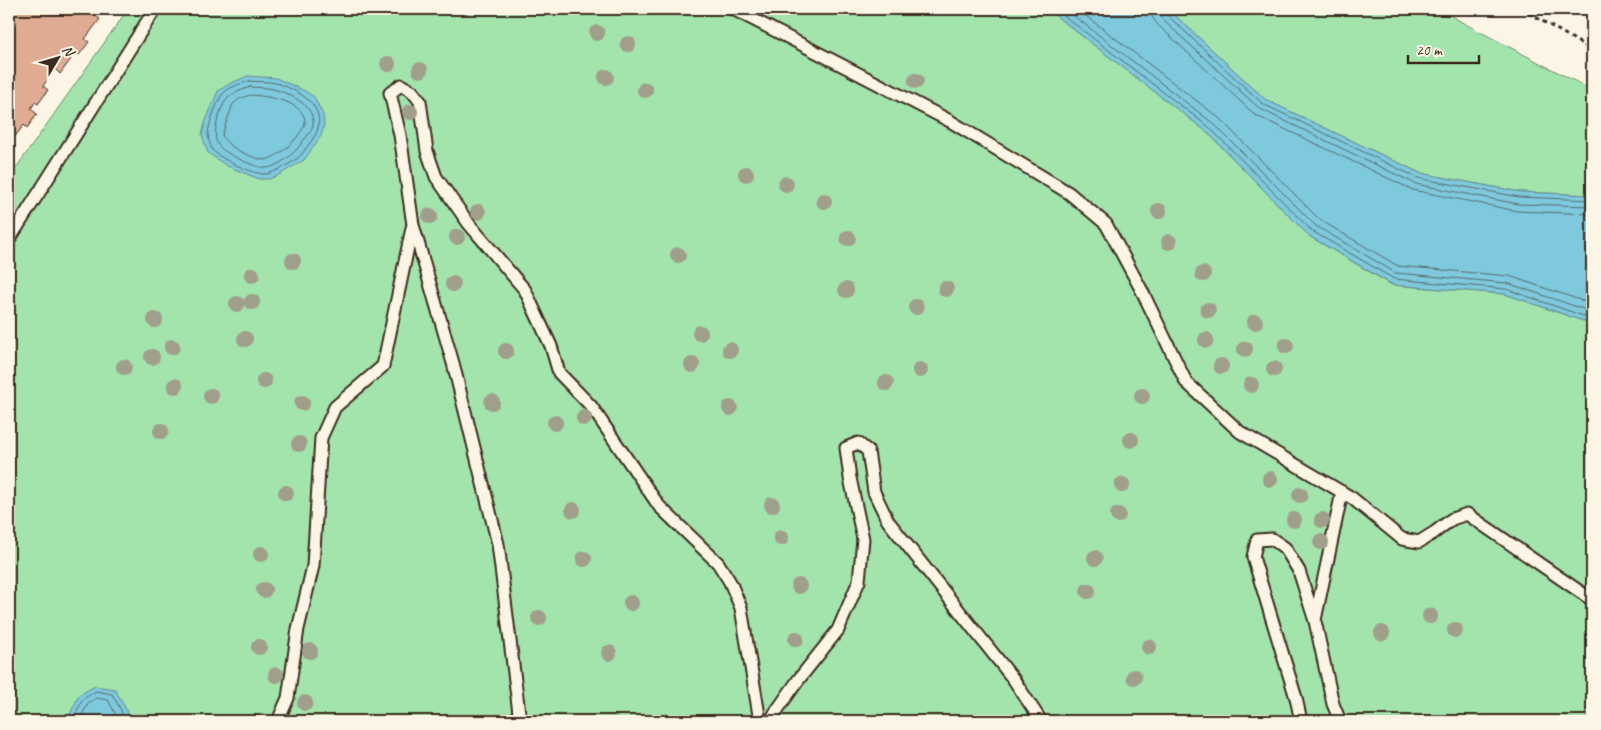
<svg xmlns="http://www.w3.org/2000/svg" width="1601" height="730" font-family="Caveat,sans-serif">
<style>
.green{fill:#a3e4ad;stroke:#6f8766}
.water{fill:#7ec9de;stroke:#638991}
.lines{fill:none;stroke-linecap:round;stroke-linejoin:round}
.shore{stroke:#566a6b;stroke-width:1}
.building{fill:#dfac93;stroke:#3b2a1e}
.lane-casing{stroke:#3b2a1e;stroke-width:15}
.path{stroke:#3b2a1e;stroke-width:3;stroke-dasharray:4 4;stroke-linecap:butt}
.lane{stroke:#fcf5e5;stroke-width:11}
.tree{fill:#a09f8b}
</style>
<rect width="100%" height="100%" fill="#fcf5e5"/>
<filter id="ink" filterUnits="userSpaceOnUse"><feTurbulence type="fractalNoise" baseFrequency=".02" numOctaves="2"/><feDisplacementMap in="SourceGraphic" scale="10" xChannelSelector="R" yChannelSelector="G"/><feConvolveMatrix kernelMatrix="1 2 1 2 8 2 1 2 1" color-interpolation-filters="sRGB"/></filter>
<g filter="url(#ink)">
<!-- green -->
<g class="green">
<polygon points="128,9 1047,9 1207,132 1309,236 1392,285 1505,294 1592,324 1592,721 9,721 9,178"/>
<polygon points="1168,9 1440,9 1465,24 1592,90 1592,195 1520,192 1420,173 1266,100"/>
</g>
<!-- water -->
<g class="water">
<polygon points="1047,9 1168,9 1266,100 1420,173 1520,192 1592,195 1592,324 1505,294 1393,285 1309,236 1207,132"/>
<polygon points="248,76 276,78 305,91 314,97 323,115 324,126 321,136 304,160 277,176 269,179 259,179 227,166 208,153 202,135 205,123 218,91 231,83"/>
<polygon points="95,686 115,689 127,711 125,721 67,721 79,695"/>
</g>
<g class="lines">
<!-- shore -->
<g class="shore">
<polyline points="1055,9 1210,128 1312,231 1394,279 1506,289 1592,319"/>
<polyline points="1065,9 1214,124 1316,226 1396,273 1507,283 1592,312"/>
<polyline points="1077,9 1219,118 1320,220 1398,266 1509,276 1592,304"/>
<polyline points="1151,9 1152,17 1157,24 1255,115 1413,190 1517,211 1592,214"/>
<polyline points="1158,9 1162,19 1260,109 1416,184 1518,204 1592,206"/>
<polyline points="1165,9 1167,15 1263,104 1418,178 1519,197 1592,200"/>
<path d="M249,81C257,82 268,81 276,83C295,89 324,103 318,128C316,137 307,146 302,154C296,161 275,173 266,174C255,175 217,158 212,149C210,145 208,138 208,134C208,126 217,101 222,95C228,87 240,84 249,81Z"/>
<path d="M250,87C257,88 266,87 273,89C289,93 319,107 312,128C310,134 304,139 301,144C294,154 279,166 267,168C258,169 225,154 219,146C210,137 220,105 229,97C235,92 243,90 250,87Z"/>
<path d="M251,95C266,96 307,101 305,124C304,129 299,133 297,137C289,147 278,156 266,160C253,159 226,147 222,135L233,104L239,99Z"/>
<polyline points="72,721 83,699 96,691 112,694 122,712 121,721"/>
<polyline points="79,721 88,703 97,698 108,700 115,713 114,721"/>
</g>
</g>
<!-- building -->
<polygon class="building" points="9,9 91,9 89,11 100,19 85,39 89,42 79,55 72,50 68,57 71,59 60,74 55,69 43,86 48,90 38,104 35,102 31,109 37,114 27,128 24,125 9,144"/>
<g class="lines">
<!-- lane casing -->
<g class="lane-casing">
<g id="lane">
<polyline points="733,9 950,121 1069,193 1106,224 1142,291 1186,382 1240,432 1352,498 1402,539 1419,542 1435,532 1452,519 1467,514 1592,600"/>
<polyline points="9,240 155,9"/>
<polyline points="1315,620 1342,492"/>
<polyline points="278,721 288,698 298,629 313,566 321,438 335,407 383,366 412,228"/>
<polyline points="520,721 498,544 453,363 413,225 400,135 390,93 401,85 412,91 420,101 427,151 436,177 469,224 525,290 551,346 559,373 591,406 659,506 718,563 730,582 741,608 760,721"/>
<polyline points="771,721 775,713 799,679 838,630 859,581 863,539 850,478 846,448 858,443 868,451 874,492 888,521 1014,680 1041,721"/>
<polyline points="1301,721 1296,698 1253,557 1257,540 1272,539 1285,548 1299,571 1315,621 1333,704 1340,721"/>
</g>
</g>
<!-- path -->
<polyline class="path" points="1522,9 1592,50"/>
<!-- lane -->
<use href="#lane" class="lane"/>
</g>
<!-- trees -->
<g class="tree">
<circle cx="597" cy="33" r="8"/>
<circle cx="628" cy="44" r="8"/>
<circle cx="388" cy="64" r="8"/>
<circle cx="420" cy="70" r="8"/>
<circle cx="606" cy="77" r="8"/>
<circle cx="916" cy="81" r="8"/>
<circle cx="645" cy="90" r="8"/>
<circle cx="410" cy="112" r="8"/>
<circle cx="746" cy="174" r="8"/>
<circle cx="786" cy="184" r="8"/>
<circle cx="824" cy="201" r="8"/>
<circle cx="1159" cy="211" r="8"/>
<circle cx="478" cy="212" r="8"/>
<circle cx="430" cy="216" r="8"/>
<circle cx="457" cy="237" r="8"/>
<circle cx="848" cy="238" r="8"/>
<circle cx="1169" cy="242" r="8"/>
<circle cx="678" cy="255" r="8"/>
<circle cx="293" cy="261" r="8"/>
<circle cx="1203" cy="274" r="8"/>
<circle cx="252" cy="275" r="8"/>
<circle cx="453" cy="284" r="8"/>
<circle cx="946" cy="289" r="8"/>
<circle cx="846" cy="290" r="8"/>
<circle cx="252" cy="302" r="8"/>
<circle cx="237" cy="304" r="8"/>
<circle cx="916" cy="307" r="8"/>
<circle cx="1208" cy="310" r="8"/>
<circle cx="155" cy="320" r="8"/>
<circle cx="1255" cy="322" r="8"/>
<circle cx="700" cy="333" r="8"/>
<circle cx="245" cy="339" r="8"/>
<circle cx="1206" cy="340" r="8"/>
<circle cx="1286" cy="346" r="8"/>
<circle cx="172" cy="347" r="8"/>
<circle cx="1245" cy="349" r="8"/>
<circle cx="730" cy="350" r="8"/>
<circle cx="506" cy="351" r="8"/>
<circle cx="152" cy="357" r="8"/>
<circle cx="692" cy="365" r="8"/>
<circle cx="1221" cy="366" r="8"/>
<circle cx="124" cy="367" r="8"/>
<circle cx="1274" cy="369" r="8"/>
<circle cx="920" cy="370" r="8"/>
<circle cx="264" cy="381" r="8"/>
<circle cx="886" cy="383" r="8"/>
<circle cx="1251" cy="385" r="8"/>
<circle cx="175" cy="386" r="8"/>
<circle cx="211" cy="396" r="8"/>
<circle cx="1142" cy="396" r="8"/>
<circle cx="492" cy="402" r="8"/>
<circle cx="302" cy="403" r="8"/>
<circle cx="730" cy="408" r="8"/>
<circle cx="584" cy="418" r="8"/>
<circle cx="555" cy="423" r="8"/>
<circle cx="161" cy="431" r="8"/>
<circle cx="1131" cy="440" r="8"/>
<circle cx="299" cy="444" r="8"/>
<circle cx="1270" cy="479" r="8"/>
<circle cx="1122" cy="485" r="8"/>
<circle cx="286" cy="493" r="8"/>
<circle cx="1300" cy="495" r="8"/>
<circle cx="772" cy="505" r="8"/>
<circle cx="573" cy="510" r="8"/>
<circle cx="1118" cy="515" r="8"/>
<circle cx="1294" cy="520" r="8"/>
<circle cx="1322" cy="520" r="8"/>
<circle cx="781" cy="538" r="8"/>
<circle cx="1321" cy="542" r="8"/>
<circle cx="261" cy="554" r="8"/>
<circle cx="1095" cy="558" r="8"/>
<circle cx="584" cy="559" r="8"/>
<circle cx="799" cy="586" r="8"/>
<circle cx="264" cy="590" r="8"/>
<circle cx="1088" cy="591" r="8"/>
<circle cx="631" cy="603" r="8"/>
<circle cx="1430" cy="616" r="8"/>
<circle cx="539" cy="618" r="8"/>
<circle cx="1455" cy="630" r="8"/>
<circle cx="1382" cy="633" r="8"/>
<circle cx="796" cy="639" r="8"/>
<circle cx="259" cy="647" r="8"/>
<circle cx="1149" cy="647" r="8"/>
<circle cx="310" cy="651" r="8"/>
<circle cx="609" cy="653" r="8"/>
<circle cx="276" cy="675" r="8"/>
<circle cx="1134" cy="677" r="8"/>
<circle cx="305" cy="703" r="8"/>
</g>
</g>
<!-- margin -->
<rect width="1601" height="730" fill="none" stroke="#fcf5e5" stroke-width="30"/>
<rect x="15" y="15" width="1571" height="700" fill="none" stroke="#3b2a1e" stroke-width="2" filter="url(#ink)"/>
<!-- north arrow -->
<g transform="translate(58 58) rotate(52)" stroke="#fcf5e5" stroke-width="4" paint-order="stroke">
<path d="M0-4L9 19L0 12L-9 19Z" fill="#3b2a1e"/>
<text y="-8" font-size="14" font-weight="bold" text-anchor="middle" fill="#3b2a1e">N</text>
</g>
<!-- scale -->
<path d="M1408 55v8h71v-8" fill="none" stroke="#3b2a1e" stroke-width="2.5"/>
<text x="1416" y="55" font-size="15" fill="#3b2a1e" stroke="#fcf5e5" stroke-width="4" paint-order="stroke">20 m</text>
</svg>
